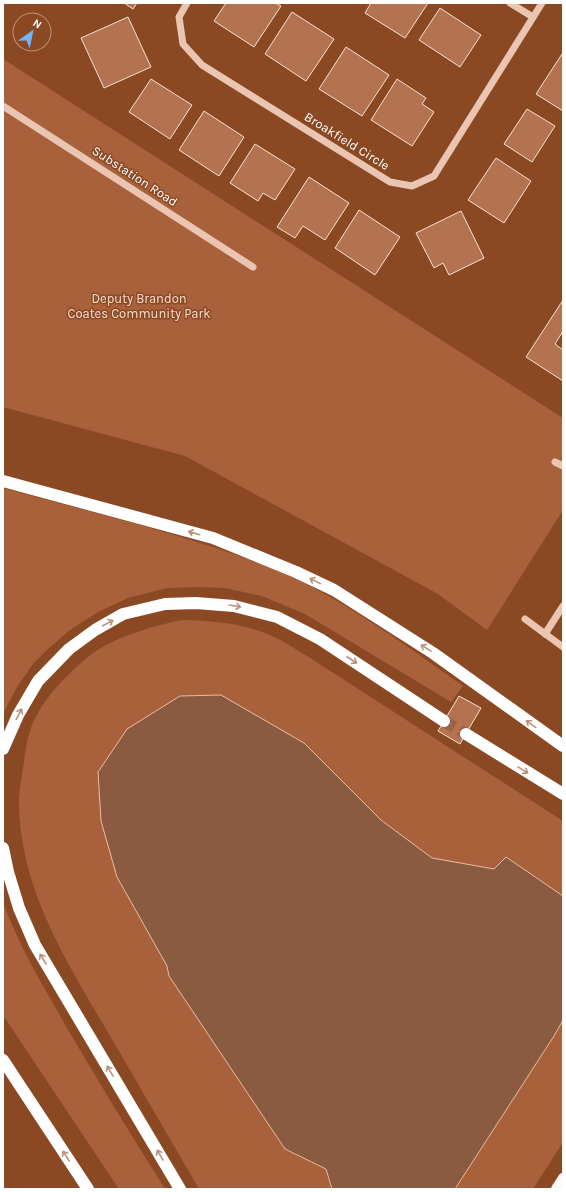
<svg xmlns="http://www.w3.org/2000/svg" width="566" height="1192" font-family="Karla,sans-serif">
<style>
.green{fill:#a9613b}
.water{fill:#8a5b40;stroke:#ebbca5}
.building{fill:#b37350;stroke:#f8e1d5}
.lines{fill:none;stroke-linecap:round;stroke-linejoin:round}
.highway-tunnel{stroke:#9c6444;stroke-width:12;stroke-dasharray:12 6;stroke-linecap:butt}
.minor{stroke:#eac5b1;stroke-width:7}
.major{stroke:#fef9f5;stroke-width:10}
.highway{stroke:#fff;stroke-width:12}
.oneway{stroke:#b9927b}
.labels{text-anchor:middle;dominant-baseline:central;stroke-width:3;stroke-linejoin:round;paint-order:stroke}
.street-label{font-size:13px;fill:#fff;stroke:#8b4923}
.park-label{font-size:13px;fill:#f8e1d5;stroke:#8b4923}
</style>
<rect width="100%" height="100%" fill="#8b4923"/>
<!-- green -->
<g class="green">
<polygon points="3,59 563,418 563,510 487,630 438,594 185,456 3,407"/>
<path d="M3,488C49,500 95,513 140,525C192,540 243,555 292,577C353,606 408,647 463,686L451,702L305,614L262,596L225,588L200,587L167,588L128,598L98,612L70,630L48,649L33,664L17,687L3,714Z"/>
<path d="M182,620C213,621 244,623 272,636C284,641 295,649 307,656L563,821V896L506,857L494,869L432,858L381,820L304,743L167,966L169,976L285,1149L326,1169L332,1189H199C169,1137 139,1086 109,1034C84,992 58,949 40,904C27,871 18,832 19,797C20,786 22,774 24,762C25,751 27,739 31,728C41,699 74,666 99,649C124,634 154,626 182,620Z"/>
<path d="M3,902C18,944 41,982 63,1021C96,1078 130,1133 165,1189H119L3,1015Z"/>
<polygon points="563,1020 563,1142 533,1189 455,1189 554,1036"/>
</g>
<!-- water -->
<polygon class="water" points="221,695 304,743 381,820 432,858 494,869 506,857 563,896 563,1020 554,1036 455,1189 332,1189 326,1169 285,1149 169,976 167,966 117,877 101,821 98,772 127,729 180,696"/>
<!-- building -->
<g class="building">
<polygon points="124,3 137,3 133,9"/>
<polygon points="226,3 275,3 281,6 254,47 214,21"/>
<polygon points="371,3 428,3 405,38 365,13"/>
<polygon points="440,8 481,35 460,67 419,40"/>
<polygon points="292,12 334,39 306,81 265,54"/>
<polygon points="128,17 151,67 104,88 81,38"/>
<polygon points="346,47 389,75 362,116 319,89"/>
<polygon points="562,54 563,55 563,111 536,94"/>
<polygon points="151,79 192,105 170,139 129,112"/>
<polygon points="397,79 426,98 422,104 434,112 412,146 371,120"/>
<polygon points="527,109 555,126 532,162 504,144"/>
<polygon points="204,111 244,137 219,176 179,150"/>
<polygon points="255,144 295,169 275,200 263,193 258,201 230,183"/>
<polygon points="496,158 531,181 504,223 468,200"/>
<polygon points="309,177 349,203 325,240 303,226 295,238 277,227"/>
<polygon points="359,210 400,237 375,275 335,248"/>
<polygon points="461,211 484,258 449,275 443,263 434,268 416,233"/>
<polygon points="563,300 563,331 555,344 563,350 563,381 526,357"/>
<polygon points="459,696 481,708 460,744 438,731"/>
</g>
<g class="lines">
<!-- highway-tunnel -->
<polyline class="highway-tunnel" points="444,721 466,734"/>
<!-- minor -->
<g class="minor">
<polyline points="187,3 179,17 183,44 202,65 390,182 412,186 434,176 542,3"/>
<polyline points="510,3 533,17"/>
<polyline points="3,106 253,267"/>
<polyline points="555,462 563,466"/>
<polyline points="525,619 563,647"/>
<polyline points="545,634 563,606"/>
</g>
<!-- major -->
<polyline class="major" points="556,1189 563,1178"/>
<!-- highway -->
<g class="highway">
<polyline points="3,481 213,538 296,572 334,590 433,653 563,746"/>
<polyline points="466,734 563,794"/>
<polyline points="3,749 18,715 38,681 69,649 95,630 123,614 165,604 196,603 234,606 277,617 320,639 444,721"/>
<polyline points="3,848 8,872 19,908 35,945 180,1189"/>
<polyline points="3,1060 88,1189"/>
</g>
</g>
<!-- one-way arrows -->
<defs><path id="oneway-shaft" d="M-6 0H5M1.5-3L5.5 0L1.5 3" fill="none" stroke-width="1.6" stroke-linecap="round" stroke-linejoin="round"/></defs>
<g class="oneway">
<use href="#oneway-shaft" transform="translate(194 533) rotate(-164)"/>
<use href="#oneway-shaft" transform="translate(315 581) rotate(-154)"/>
<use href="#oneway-shaft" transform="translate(235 606) rotate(10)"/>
<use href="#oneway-shaft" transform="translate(108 623) rotate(-28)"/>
<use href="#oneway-shaft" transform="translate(426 648) rotate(-148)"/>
<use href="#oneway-shaft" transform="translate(352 660) rotate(33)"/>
<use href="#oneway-shaft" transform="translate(19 714) rotate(-62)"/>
<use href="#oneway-shaft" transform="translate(531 724) rotate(-144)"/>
<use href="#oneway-shaft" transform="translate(523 770) rotate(32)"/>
<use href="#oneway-shaft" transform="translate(43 959) rotate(-121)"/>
<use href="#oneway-shaft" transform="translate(110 1071) rotate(-121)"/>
<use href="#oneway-shaft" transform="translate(160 1155) rotate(-121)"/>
<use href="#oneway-shaft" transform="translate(66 1156) rotate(-123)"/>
</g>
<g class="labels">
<!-- street labels -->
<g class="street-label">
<text transform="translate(347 141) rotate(32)">Broakfield Circle</text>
<text transform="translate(135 176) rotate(33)">Substation Road</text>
</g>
<!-- park labels -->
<g class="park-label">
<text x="139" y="298">Deputy Brandon<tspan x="139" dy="15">Coates Community Park</tspan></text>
</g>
</g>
<!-- border -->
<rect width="566" height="1192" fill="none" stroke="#ffffff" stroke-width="8"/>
<!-- north arrow -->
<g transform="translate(32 32) rotate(33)"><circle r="19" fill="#8b4923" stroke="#b9927b"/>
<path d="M0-3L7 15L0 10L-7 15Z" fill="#74b3f5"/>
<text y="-6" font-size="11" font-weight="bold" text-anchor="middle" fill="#ffffff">N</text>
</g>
</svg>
